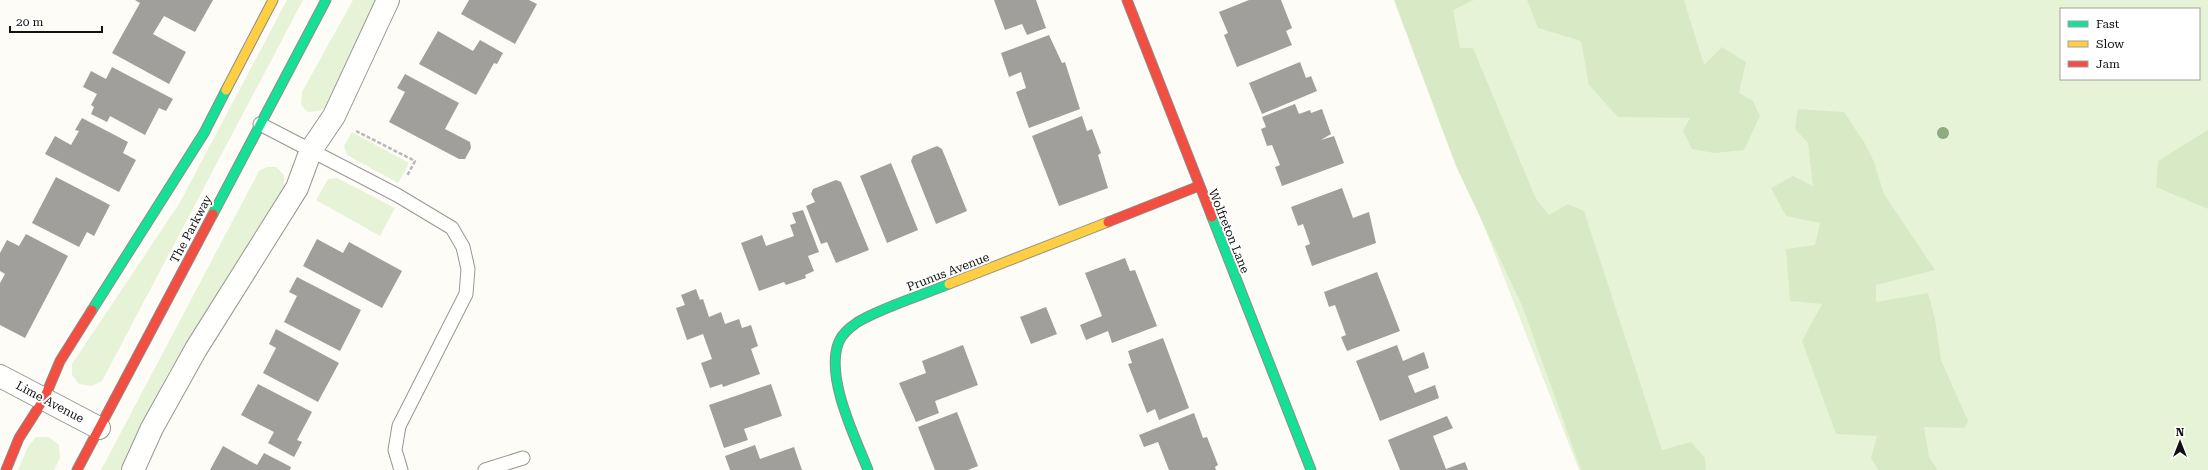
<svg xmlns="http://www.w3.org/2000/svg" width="2208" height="470" font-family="'Roboto Serif',serif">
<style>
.green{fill:#e7f3d7;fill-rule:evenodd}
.forest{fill:#d8eac5}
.building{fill:#a19f9c}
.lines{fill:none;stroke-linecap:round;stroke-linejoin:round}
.lane-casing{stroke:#979795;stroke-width:15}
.street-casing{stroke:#979795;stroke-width:24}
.fast-casing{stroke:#8e8d8b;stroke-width:11}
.slow-casing{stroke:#8e8d8b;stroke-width:11}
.jam-casing{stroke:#8e8d8b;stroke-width:11}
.path{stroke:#b9b9b8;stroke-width:2.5;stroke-dasharray:4 2;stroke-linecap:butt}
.lane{stroke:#fffffe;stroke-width:13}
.street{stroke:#fffffe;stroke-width:22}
.fast{stroke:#16e098;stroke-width:9}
.slow{stroke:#ffcf43;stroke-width:9}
.jam{stroke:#f24e42;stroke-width:9}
.tree{fill:#8cac80}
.labels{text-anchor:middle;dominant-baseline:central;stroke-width:4;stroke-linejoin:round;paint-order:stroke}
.street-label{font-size:12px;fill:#111;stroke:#fff}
</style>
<rect width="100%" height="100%" fill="#fdfcf7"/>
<!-- green -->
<g class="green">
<polygon points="287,0 303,0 102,381 92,386 79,384 72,375 72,364 179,204"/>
<polygon points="353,0 376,0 326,108 318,111 308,112 301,105 302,92"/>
<path d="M1396,0H2208V470H1579ZM2061,9H2199V79H2061Z"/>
<polygon points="352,132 409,163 398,183 347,155 344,146"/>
<polygon points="267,167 276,167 284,175 284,186 167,375 122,470 101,470 259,171"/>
<polygon points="337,178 395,208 380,236 316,200 328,179"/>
<polygon points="36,437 49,437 59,445 60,458 54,470 18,470 28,447"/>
</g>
<!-- forest -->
<g class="forest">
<polygon points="1394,0 1474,0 1453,10 1460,48 1473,48 1536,199 1549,215 1568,204 1584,211 1662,450 1691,442 1705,458 1706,470 1581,470 1523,308 1456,166"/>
<polygon points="1527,0 1684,0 1704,65 1722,47 1746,62 1739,93 1753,101 1760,116 1744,150 1714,153 1692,149 1683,131 1690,118 1618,117 1589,85 1581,41 1538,28"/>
<polygon points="1798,109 1844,112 1864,142 1874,162 1884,194 1935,270 1876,285 1876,302 1928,293 1935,319 1941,360 1968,421 1964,428 1924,427 1929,457 1938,470 1878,470 1871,458 1877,436 1836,434 1802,341 1822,304 1790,301 1786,249 1815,245 1820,223 1786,216 1771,188 1793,176 1813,186 1808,143 1795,129"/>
<polygon points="2208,130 2208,209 2156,187 2158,161"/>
</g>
<!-- building -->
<g class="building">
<polygon points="135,0 213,0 195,32 164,16 153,34 186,52 169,84 112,53 140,3"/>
<polygon points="469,0 529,0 537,4 515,44 461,14"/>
<polygon points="994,0 1036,0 1046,28 1027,35 1022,24 1005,30"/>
<polygon points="1249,0 1281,0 1292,28 1286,31 1292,45 1237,67 1224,35 1228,33 1219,12"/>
<polygon points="438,31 473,51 480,40 503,53 497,64 494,63 476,95 419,64"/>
<polygon points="1049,35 1062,63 1065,62 1080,109 1029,128 1016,92 1026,88 1021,72 1009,77 1001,53"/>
<polygon points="1300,62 1306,78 1311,76 1317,91 1262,114 1249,83"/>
<polygon points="112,67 173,99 166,111 159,108 145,135 110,116 107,122 91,114 94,107 91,105 97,94 83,87 91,71 106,79"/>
<polygon points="405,74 459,103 445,129 470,142 471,148 465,159 459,159 389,122 405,92 397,88"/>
<polygon points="1295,104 1299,114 1310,110 1311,113 1322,109 1331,134 1321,140 1334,136 1344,163 1282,186 1275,167 1280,165 1272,145 1267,146 1261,129 1266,127 1262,117"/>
<polygon points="1082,116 1087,131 1092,129 1101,153 1098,155 1108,188 1059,206 1032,136"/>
<polygon points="82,118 128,142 123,153 136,160 119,192 45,154 55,136 71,145 79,131 75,130"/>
<polygon points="937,146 942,149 967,211 936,224 911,161 913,156"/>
<polygon points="891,163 918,230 887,243 860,176"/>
<polygon points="56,177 110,205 94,236 87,232 79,247 32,223"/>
<polygon points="836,180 841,182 869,250 836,263 827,242 821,244 806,206 815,202 811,194 813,189"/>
<polygon points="1342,188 1353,218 1369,212 1376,243 1312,266 1305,246 1310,244 1303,224 1298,226 1291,207"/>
<polygon points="803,210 819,252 808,256 814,271 805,275 806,278 786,285 784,282 759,291 741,243 762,235 766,246 794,236 790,225 796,223 792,213"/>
<polygon points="26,234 68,256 25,338 0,325 0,283 5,274 0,271 0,253 7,240 19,246"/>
<polygon points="317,239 343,253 349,242 402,271 382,308 303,266"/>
<polygon points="1125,258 1130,271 1135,270 1157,326 1112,343 1108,331 1086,340 1080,325 1102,316 1085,273"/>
<polygon points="1377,272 1400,331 1347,351 1341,337 1346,335 1335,305 1329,307 1324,292"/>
<polygon points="297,277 361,310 340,351 284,322 297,296 289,292"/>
<polygon points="696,289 700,300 703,299 709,317 721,312 725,324 739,319 742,328 751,325 758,346 751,349 760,374 723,387 722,384 710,388 701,363 712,359 703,334 687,340 676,308 685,305 681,295"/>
<polygon points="1046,307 1057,334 1031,344 1020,317"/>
<polygon points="276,329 339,363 318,402 263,373 276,348 269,344"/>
<polygon points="1163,338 1189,408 1159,420 1155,409 1147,413 1128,364 1132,363 1128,351"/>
<polygon points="963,345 978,385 935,401 939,413 916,422 899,383 926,373 922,361"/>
<polygon points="1397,345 1403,361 1424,352 1429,368 1408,376 1415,393 1435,385 1439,398 1380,421 1356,361"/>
<polygon points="258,384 312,412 297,440 302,442 294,457 268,443 274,432 241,415"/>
<polygon points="771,384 782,416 744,429 748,440 724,448 709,405"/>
<polygon points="957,412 978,466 968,470 935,470 918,427"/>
<polygon points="1194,413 1203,438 1207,437 1218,465 1215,467 1216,470 1169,470 1158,442 1144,447 1139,435"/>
<polygon points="1447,416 1453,428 1433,436 1446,469 1465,462 1468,470 1400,470 1388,440"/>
<polygon points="755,445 760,459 794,447 802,470 730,470 725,456"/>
<polygon points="223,446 257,465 264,453 291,467 290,470 210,470"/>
</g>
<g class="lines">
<!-- lane casing -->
<g class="lane-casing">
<g id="lane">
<polyline points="260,124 397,195 452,228 463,247 468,269 466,294 399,426 395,450 401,470"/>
<polyline points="485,470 523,458"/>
</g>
</g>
<!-- street casing -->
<g class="street-casing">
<g id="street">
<polyline points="0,376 99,428"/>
<polyline points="133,470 152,428 196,349 297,188 311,150 334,116 388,0"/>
</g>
</g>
<!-- fast casing -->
<g class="fast-casing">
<g id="fast">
<polyline points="213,214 326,0"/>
<polyline points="1212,217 1311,470"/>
<polyline points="92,310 204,133 226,90"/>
<path d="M868,470C855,437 826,379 838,344C842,332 856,322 867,317C893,304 922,295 949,284"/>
</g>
</g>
<!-- slow casing -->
<g class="slow-casing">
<g id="slow">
<polyline points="226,90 273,0"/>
<polyline points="949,284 1108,222"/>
</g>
</g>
<!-- jam casing -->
<g class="jam-casing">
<g id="jam">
<polyline points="1127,0 1212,217"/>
<polyline points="1108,222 1199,186"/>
<polyline points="6,470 19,438 44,399 60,361 92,310"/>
<polyline points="77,470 213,214"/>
</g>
</g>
<!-- path -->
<polyline class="path" points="356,131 415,161 407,176"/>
<!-- lane -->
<use href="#lane" class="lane"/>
<!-- street -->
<use href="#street" class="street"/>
<!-- fast -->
<use href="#fast" class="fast"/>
<!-- slow -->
<use href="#slow" class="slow"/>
<!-- jam -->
<use href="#jam" class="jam"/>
</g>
<!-- trees -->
<circle class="tree" cx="1943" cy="133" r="6"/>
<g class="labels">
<!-- street labels -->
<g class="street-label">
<text transform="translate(191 229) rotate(-62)">The Parkway</text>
<text transform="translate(1229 231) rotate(68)">Wolfreton Lane</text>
<text transform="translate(948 272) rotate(-21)">Prunus Avenue</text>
<text transform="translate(50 402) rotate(28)">Lime Avenue</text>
</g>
</g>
<!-- legend -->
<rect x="2060" y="8" width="140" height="72" fill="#ffffff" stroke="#a0a0a0"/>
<rect x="2068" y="21" width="20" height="6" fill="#16e098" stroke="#a0a0a0"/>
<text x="2096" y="28" font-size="12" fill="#111111">Fast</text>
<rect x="2068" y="41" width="20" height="6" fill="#ffcf43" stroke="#a0a0a0"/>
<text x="2096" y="48" font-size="12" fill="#111111">Slow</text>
<rect x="2068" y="61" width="20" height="6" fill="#f24e42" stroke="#a0a0a0"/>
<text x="2096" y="68" font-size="12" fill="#111111">Jam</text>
<!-- north arrow -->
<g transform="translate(2180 442)" stroke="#ffffff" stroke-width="3" paint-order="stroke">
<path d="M0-3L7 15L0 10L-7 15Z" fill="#111111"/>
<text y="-6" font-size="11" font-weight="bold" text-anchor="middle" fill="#111111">N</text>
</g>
<!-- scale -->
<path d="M10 26v6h92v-6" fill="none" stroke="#111111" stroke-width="2"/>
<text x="16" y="26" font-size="12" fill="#111111" stroke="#ffffff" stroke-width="3" paint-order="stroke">20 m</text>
</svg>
